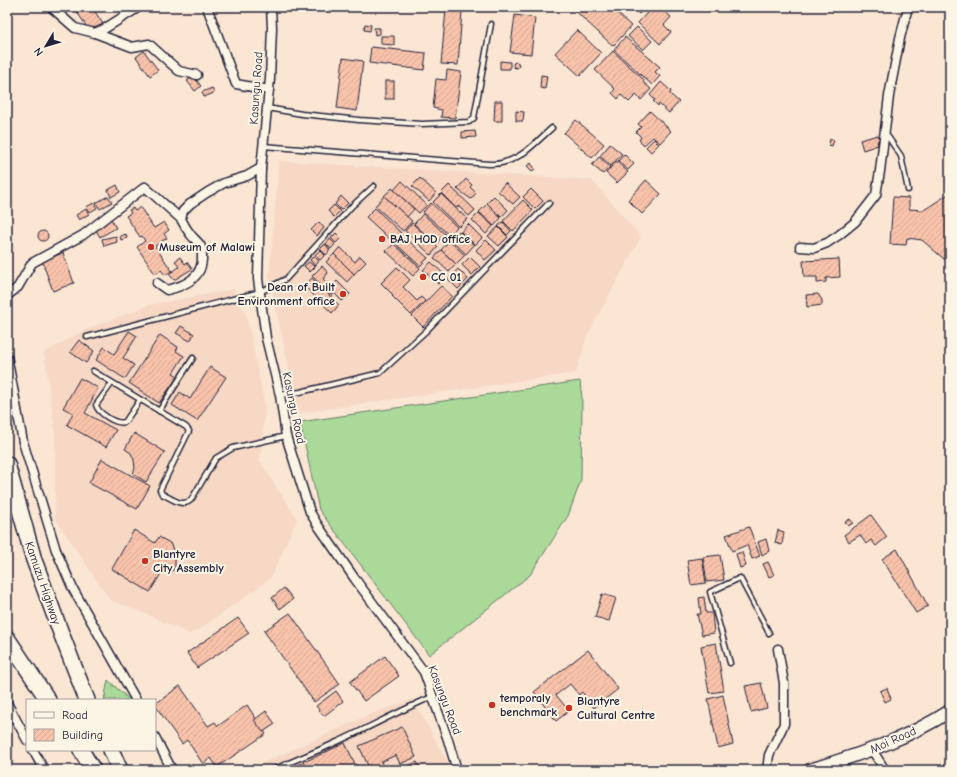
<svg xmlns="http://www.w3.org/2000/svg" width="957" height="777" font-family="'Comic Neue',sans-serif">
<style>
.built{fill:#f6d8c5}
.grass{fill:#aad999;stroke:#667e6a}
.forest{fill:url(#forest-firs);stroke:#667e6a}
.building{fill:url(#building-hatch);stroke:#22223b}
.lines{fill:none;stroke-linecap:round;stroke-linejoin:round}
.lane-casing{stroke:#22223b;stroke-width:7}
.street-casing{stroke:#22223b;stroke-width:11}
.secondary-casing{stroke:#22223b;stroke-width:15}
.highway-casing{stroke:#22223b;stroke-width:18}
.lane{stroke:#fcf5e5;stroke-width:4}
.street{stroke:#fcf5e5;stroke-width:8}
.secondary{stroke:#fcf5e5;stroke-width:12}
.highway{stroke:#fcf5e5;stroke-width:15}
.poi-dot{fill:#c8321e;stroke:#fcf5e5;stroke-width:1.5}
.labels{text-anchor:middle;dominant-baseline:central;stroke-width:4;stroke-linejoin:round;paint-order:stroke}
.street-label{font-size:12px;fill:#22223b;stroke:#fcf5e5}
.poi-label{font-size:12px;font-weight:bold;fill:#22223b;stroke:#fcf5e5;text-anchor:start}
</style>
<defs>
<pattern id="forest-firs" width="22" height="20" patternUnits="userSpaceOnUse"><rect width="22" height="20" fill="#aad999"/><path d="M5 1l3.5 6h-7zM16 11l3.5 6h-7z" fill="#92ba85"/></pattern>
<pattern id="building-hatch" width="6" height="6" patternUnits="userSpaceOnUse"><rect width="6" height="6" fill="#f9c3ab"/><path d="M-1 1l2-2M0 6l6-6M5 7l2-2" fill="none" stroke="#d5a794"/></pattern>
</defs>
<rect width="100%" height="100%" fill="#fbe6d4"/>
<filter id="ink" filterUnits="userSpaceOnUse"><feTurbulence type="fractalNoise" baseFrequency=".025" numOctaves="2"/><feDisplacementMap in="SourceGraphic" scale="8" xChannelSelector="R" yChannelSelector="G"/><feConvolveMatrix kernelMatrix="1 2 1 2 8 2 1 2 1" color-interpolation-filters="sRGB"/></filter>
<g filter="url(#ink)">
<!-- built -->
<g class="built">
<polygon points="279,161 592,180 641,237 587,336 576,373 298,413 269,275"/>
<polygon points="234,289 247,317 263,396 265,408 260,461 297,519 271,578 203,627 190,634 146,614 110,600 55,518 55,429 44,353 85,330 149,305"/>
<polygon points="413,699 452,770 247,770 371,714"/>
</g>
<!-- grass -->
<polygon class="grass" points="580,381 582,398 581,480 568,516 530,575 429,655 319,510 300,422"/>
<!-- forest -->
<polygon class="forest" points="108,680 130,700 104,700"/>
<!-- building -->
<g class="building">
<polygon points="74,7 92,7 103,24 90,32"/>
<polygon points="571,7 611,7 631,26 613,46"/>
<polygon points="636,7 658,7 662,11 663,10 671,17 664,25 671,32 660,44 638,23 647,13 643,9 639,14 634,9"/>
<polygon points="446,9 462,11 458,65 441,64"/>
<polygon points="515,15 535,18 531,54 510,52"/>
<polygon points="365,24 371,25 370,31 364,30"/>
<polygon points="637,27 652,41 643,50 628,36"/>
<polygon points="374,28 380,28 380,34 375,35"/>
<polygon points="577,30 601,53 580,76 555,53"/>
<polygon points="381,36 394,36 394,45 381,44"/>
<polygon points="625,37 660,67 655,72 660,76 652,85 614,50"/>
<polygon points="371,47 426,53 424,70 369,63"/>
<polygon points="144,51 158,70 150,76 136,57"/>
<polygon points="613,51 644,80 643,82 651,89 641,100 636,95 629,102 621,95 618,99 612,93 615,89 595,70"/>
<polygon points="343,58 363,61 357,111 337,108"/>
<polygon points="500,61 510,62 510,69 500,69"/>
<circle cx="516" cy="65" r="3"/>
<polygon points="447,70 461,72 455,118 441,117 442,110 433,108 436,79 446,80"/>
<polygon points="541,75 547,76 545,89 540,88"/>
<polygon points="193,76 201,86 195,91 187,81"/>
<rect x="385" y="81" width="9" height="18"/>
<polygon points="661,82 671,91 670,94 679,102 669,113 659,104 658,106 653,101 655,100 650,95"/>
<polygon points="212,88 214,93 204,97 202,92"/>
<polygon points="495,101 502,101 502,121 494,121"/>
<polygon points="516,111 524,112 523,121 516,121"/>
<polygon points="650,111 671,131 660,143 653,137 644,145 639,140 641,137 636,132 641,127 638,124"/>
<polygon points="576,120 604,144 592,158 564,133"/>
<polygon points="475,131 476,137 462,138 462,132"/>
<polygon points="878,135 880,140 877,141 878,145 863,150 860,140"/>
<polygon points="654,139 659,144 651,152 646,147"/>
<polygon points="830,139 834,140 832,146 829,145"/>
<polygon points="610,144 622,154 611,166 600,156"/>
<polygon points="624,154 634,164 628,170 618,161"/>
<polygon points="599,157 610,167 603,174 592,165"/>
<polygon points="616,161 628,172 617,183 606,173"/>
<polygon points="531,163 535,169 532,171 527,166"/>
<polygon points="420,178 436,193 429,201 412,186"/>
<polygon points="466,179 472,185 470,187 476,193 471,199 457,189"/>
<polygon points="646,180 661,194 642,214 628,200"/>
<polygon points="402,181 427,205 419,213 394,190"/>
<polygon points="505,183 520,197 513,204 498,191"/>
<polygon points="117,185 120,192 111,197 108,190"/>
<polygon points="449,185 475,210 469,216 458,206 456,208 441,193"/>
<polygon points="392,188 414,209 407,217 384,196"/>
<polygon points="531,189 543,201 535,209 523,197"/>
<polygon points="441,194 467,219 459,227 433,202"/>
<polygon points="947,195 950,196 950,260 944,259 922,240 907,238 906,245 890,244 893,197 909,198 909,209 924,210"/>
<polygon points="108,196 112,202 100,209 96,203"/>
<polygon points="341,196 348,203 341,210 335,204"/>
<polygon points="384,196 412,221 403,231 375,206"/>
<polygon points="494,196 508,210 501,217 487,203"/>
<polygon points="523,200 533,210 513,231 503,221"/>
<polygon points="94,203 97,208 90,212 86,207"/>
<polygon points="431,203 457,227 449,235 423,212"/>
<polygon points="334,205 340,211 334,217 328,211"/>
<polygon points="486,205 501,218 494,226 479,212"/>
<polygon points="140,207 154,228 164,222 169,230 164,234 167,238 155,246 172,271 165,275 161,270 155,274 137,247 145,241 142,236 140,237 126,216 131,213 129,210 133,208 135,211"/>
<polygon points="375,208 401,233 393,242 366,217"/>
<polygon points="86,209 89,214 79,220 76,215"/>
<polygon points="479,213 493,226 486,234 472,220"/>
<polygon points="423,214 445,234 436,244 414,224"/>
<polygon points="110,217 116,228 100,237 94,227"/>
<polygon points="319,222 324,228 317,236 311,230"/>
<polygon points="503,222 511,231 507,235 498,226"/>
<polygon points="412,223 438,247 431,255 405,231"/>
<polygon points="468,224 482,238 475,245 461,232"/>
<polygon points="498,227 508,237 499,246 488,236"/>
<circle cx="43" cy="236" r="5"/>
<polygon points="459,231 474,245 466,254 451,240"/>
<polygon points="336,233 341,238 336,243 331,238"/>
<polygon points="126,234 127,238 121,240 120,236"/>
<polygon points="402,235 428,258 420,266 395,243"/>
<polygon points="116,236 117,242 104,246 102,239"/>
<polygon points="330,239 335,244 331,249 326,244"/>
<polygon points="486,240 496,250 485,260 476,250"/>
<polygon points="449,241 465,255 456,264 441,250"/>
<polygon points="325,244 330,250 326,255 320,249"/>
<polygon points="394,244 420,268 413,276 386,251"/>
<polygon points="340,247 355,262 360,256 366,262 354,274 334,254"/>
<polygon points="320,250 325,255 320,260 315,255"/>
<polygon points="441,250 456,264 449,272 434,258"/>
<polygon points="63,253 74,283 53,291 42,261"/>
<polygon points="334,254 354,274 347,282 326,262"/>
<polygon points="314,256 319,261 315,266 310,260"/>
<polygon points="180,257 185,264 187,262 192,269 174,280 169,274 179,267 175,261"/>
<polygon points="470,257 480,267 472,275 462,265"/>
<polygon points="839,259 840,277 826,278 826,282 817,283 817,277 804,277 803,261"/>
<polygon points="309,262 315,267 310,272 304,266"/>
<polygon points="431,262 446,276 438,284 423,270"/>
<polygon points="322,266 328,273 323,279 331,287 337,281 350,294 342,301 334,293 332,296 312,276"/>
<polygon points="397,267 410,280 403,287 417,301 421,297 425,301 411,315 392,296 393,295 381,283"/>
<polygon points="458,269 468,279 458,289 448,279"/>
<polygon points="312,278 339,305 332,313 304,286"/>
<polygon points="441,286 452,296 423,327 412,316"/>
<polygon points="818,294 822,300 822,305 807,307 806,295"/>
<polygon points="181,326 194,334 190,341 176,333"/>
<polygon points="129,331 137,336 123,358 134,365 125,379 96,360 104,347 114,354"/>
<polygon points="160,335 178,347 176,351 184,356 173,373 178,376 159,403 129,383"/>
<polygon points="79,340 94,351 86,363 70,352"/>
<polygon points="210,367 226,377 197,421 172,405 180,392 190,399"/>
<polygon points="80,378 98,388 85,413 116,430 106,447 67,425 73,413 63,408"/>
<polygon points="134,433 165,452 146,482 133,474 135,468 134,460 131,453 125,449"/>
<polygon points="102,459 150,486 137,509 89,483"/>
<polygon points="871,515 887,537 876,546 871,540 866,544 860,535 849,542 844,535"/>
<polygon points="850,519 853,523 848,526 845,522"/>
<polygon points="749,527 760,556 752,559 747,545 732,551 726,535"/>
<polygon points="134,530 155,543 159,537 170,543 175,554 175,567 170,574 163,570 150,592 112,569"/>
<polygon points="778,530 784,532 782,545 775,543"/>
<polygon points="766,539 769,551 762,555 758,542"/>
<polygon points="897,549 928,606 916,613 882,559"/>
<polygon points="742,552 746,566 740,568 736,554"/>
<polygon points="720,555 724,580 707,582 703,557"/>
<polygon points="702,558 706,583 691,585 687,560"/>
<polygon points="768,562 774,575 769,577 763,564"/>
<polygon points="284,588 293,599 280,609 272,598"/>
<polygon points="602,594 616,598 609,621 595,617"/>
<polygon points="704,597 706,613 712,613 714,633 702,635 697,614 701,614 699,598"/>
<polygon points="290,613 340,684 314,702 264,631"/>
<polygon points="238,618 249,633 197,668 187,653"/>
<polygon points="716,643 724,691 709,693 701,646"/>
<polygon points="588,650 618,689 594,708 582,692 579,695 570,684 556,695 569,711 556,721 534,692"/>
<polygon points="385,656 399,676 364,701 350,682"/>
<polygon points="761,683 767,708 751,712 745,686"/>
<polygon points="180,686 208,726 215,722 218,726 247,705 266,734 217,767 211,758 203,764 187,740 182,744 155,705 155,704"/>
<polygon points="887,688 891,699 885,702 880,691"/>
<polygon points="336,691 343,701 324,716 316,706"/>
<polygon points="723,695 733,744 718,748 708,699"/>
<polygon points="266,711 275,724 263,732 254,720"/>
<polygon points="402,727 416,757 400,764 396,755 381,762 385,770 370,770 359,746"/>
<polygon points="345,743 358,770 287,770"/>
<polygon points="417,762 421,770 399,770"/>
</g>
<g class="lines">
<!-- lane casing -->
<g class="lane-casing">
<g id="lane">
<polyline points="267,108 302,114 359,120 422,124 469,122 474,118 491,24"/>
<polyline points="886,134 901,156 908,190"/>
<path d="M263,146L489,164C494,164 500,164 505,162C524,157 538,140 552,128"/>
<polyline points="87,337 260,292 286,279 352,206 374,186"/>
<path d="M93,371L186,427L189,431L160,490L162,494C171,498 182,508 191,500L216,458L233,448L286,436"/>
<path d="M112,383L96,405C98,413 116,425 125,422L140,400"/>
<polyline points="280,395 300,392 380,373 426,331 549,203"/>
<polyline points="159,411 193,358"/>
<polyline points="730,663 710,592 740,578 769,633"/>
<path d="M273,770C294,760 316,752 337,742C370,727 401,710 434,696"/>
</g>
</g>
<!-- street casing -->
<g class="street-casing">
<g id="street">
<polyline points="51,7 75,28 95,33 104,29 139,7"/>
<polyline points="207,7 236,84 269,90"/>
<polyline points="271,7 272,28 270,79 261,168 258,279 266,338 280,395 286,436 310,512 317,524 355,579 424,672 448,740 457,770"/>
<polyline points="95,33 132,47 149,44 179,71 197,75"/>
<polyline points="800,247 814,248 827,243 839,235 855,222 876,195 880,171 889,96 900,38 908,7"/>
<path d="M157,283L167,290C185,286 203,277 202,257C202,254 202,250 201,247C200,243 194,239 191,235C187,230 184,225 181,219L183,211L190,204L208,192L224,183L247,176L261,168"/>
<polyline points="7,296 18,287 32,263 83,235 145,187 181,219"/>
<polyline points="7,356 23,442 56,550 73,589 136,700"/>
<polyline points="7,703 27,740"/>
<polyline points="155,737 172,770"/>
<polyline points="33,750 44,770"/>
<polyline points="872,750 885,770"/>
<polyline points="767,770 769,755 784,724 784,683 778,649"/>
</g>
</g>
<!-- secondary casing -->
<g class="secondary-casing">
<path id="secondary" d="M810,770C858,755 907,739 950,711"/>
</g>
<!-- highway casing -->
<g class="highway-casing">
<g id="highway">
<polyline points="7,464 34,560 61,633 87,700"/>
<polyline points="7,638 48,700"/>
<polyline points="81,750 93,770"/>
<polyline points="111,750 120,770"/>
</g>
</g>
<!-- lane -->
<use href="#lane" class="lane"/>
<!-- street -->
<use href="#street" class="street"/>
<!-- secondary -->
<use href="#secondary" class="secondary"/>
<!-- highway -->
<use href="#highway" class="highway"/>
</g>
</g>
<!-- markers -->
<g class="poi-dot">
<circle cx="382" cy="239" r="4"/>
<circle cx="151" cy="247" r="4"/>
<circle cx="423" cy="277" r="4"/>
<circle cx="343" cy="294" r="4"/>
<circle cx="145" cy="561" r="4"/>
<circle cx="492" cy="705" r="4"/>
<circle cx="569" cy="708" r="4"/>
</g>
<g class="labels">
<!-- street labels -->
<g class="street-label">
<text transform="translate(256 88) rotate(-86)">Kasungu Road</text>
<text transform="translate(294 408) rotate(78)">Kasungu Road</text>
<text transform="translate(43 583) rotate(71)">Kamuzu Highway</text>
<text transform="translate(445 700) rotate(69)">Kasungu Road</text>
<text transform="translate(893 740) rotate(-24)">Moi Road</text>
</g>
<!-- poi labels -->
<g class="poi-label">
<text x="390" y="239">BAJ HOD office</text>
<text x="159" y="247">Museum of Malawi</text>
<text x="431" y="277">CC 01</text>
<text x="335" y="287" text-anchor="end">Dean of Built<tspan x="335" dy="14">Environment office</tspan></text>
<text x="153" y="554">Blantyre<tspan x="153" dy="14">City Assembly</tspan></text>
<text x="500" y="698">temporaly<tspan x="500" dy="14">benchmark</tspan></text>
<text x="577" y="701">Blantyre<tspan x="577" dy="14">Cultural Centre</tspan></text>
</g>
</g>
<!-- margin -->
<rect width="957" height="777" fill="none" stroke="#fcf5e5" stroke-width="24"/>
<rect x="12" y="12" width="933" height="753" fill="none" stroke="#22223b" stroke-width="1.5" filter="url(#ink)"/>
<!-- legend -->
<rect x="26" y="699" width="130" height="52" fill="#fcf5e5" stroke="#a5a1a1"/>
<rect x="34" y="712" width="20" height="6" fill="#fcf5e5" stroke="#a5a1a1"/>
<text x="62" y="719" font-size="12" fill="#22223b">Road</text>
<rect x="34" y="729" width="20" height="12" fill="url(#building-hatch)" stroke="#a5a1a1"/>
<text x="62" y="739" font-size="12" fill="#22223b">Building</text>
<!-- north arrow -->
<g transform="translate(46 46) rotate(232)" stroke="#fcf5e5" stroke-width="3" paint-order="stroke">
<path d="M0-3L7 15L0 10L-7 15Z" fill="#22223b"/>
<text y="-6" font-size="11" font-weight="bold" text-anchor="middle" fill="#22223b">N</text>
</g>
</svg>
